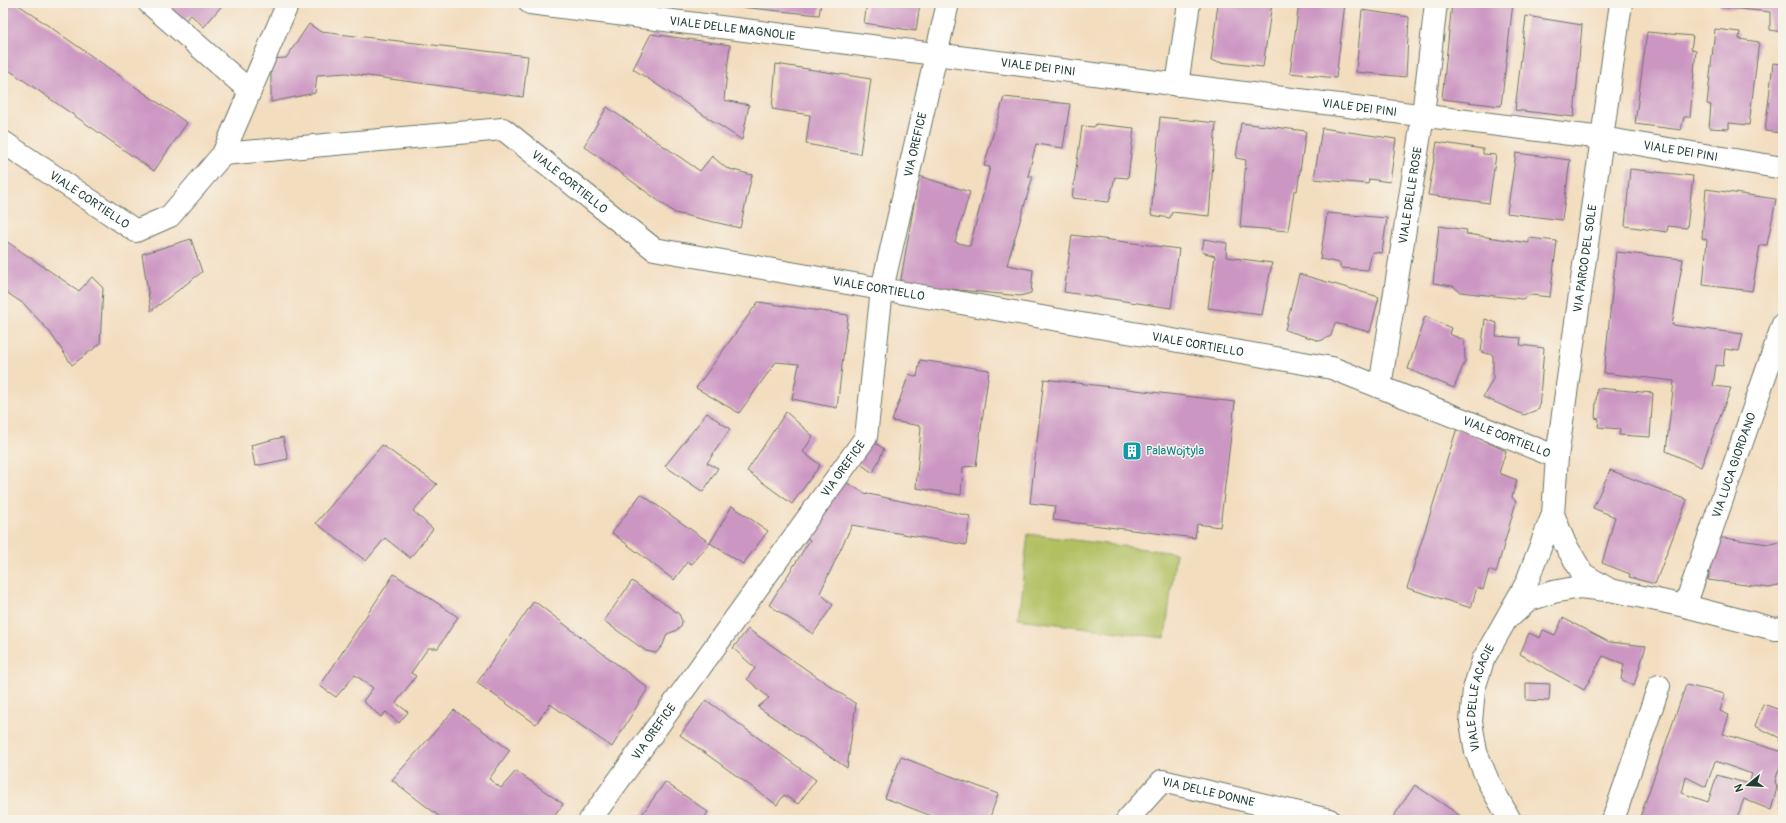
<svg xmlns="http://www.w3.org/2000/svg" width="1786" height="823" font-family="Pangolin,sans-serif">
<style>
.green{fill:#b2c062;stroke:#687e4b}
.building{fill:#cc96c3;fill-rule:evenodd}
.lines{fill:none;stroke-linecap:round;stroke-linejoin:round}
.minor-casing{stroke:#697565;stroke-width:24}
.minor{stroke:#fff;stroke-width:22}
.labels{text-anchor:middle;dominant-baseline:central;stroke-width:3;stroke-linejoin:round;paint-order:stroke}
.street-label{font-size:12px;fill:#1f3d34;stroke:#f7f3e8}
.culture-label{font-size:12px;fill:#0d838f;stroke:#f7f3e8;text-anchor:start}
</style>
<rect width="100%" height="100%" fill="#f7f3e8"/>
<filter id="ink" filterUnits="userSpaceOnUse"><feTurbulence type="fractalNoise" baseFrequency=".025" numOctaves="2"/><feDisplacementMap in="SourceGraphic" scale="8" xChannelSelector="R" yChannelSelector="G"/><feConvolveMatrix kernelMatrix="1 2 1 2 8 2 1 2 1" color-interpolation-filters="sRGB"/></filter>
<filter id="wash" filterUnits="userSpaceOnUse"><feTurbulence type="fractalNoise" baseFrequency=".012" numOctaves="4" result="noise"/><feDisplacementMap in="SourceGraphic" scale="16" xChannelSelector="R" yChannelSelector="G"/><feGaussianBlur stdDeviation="0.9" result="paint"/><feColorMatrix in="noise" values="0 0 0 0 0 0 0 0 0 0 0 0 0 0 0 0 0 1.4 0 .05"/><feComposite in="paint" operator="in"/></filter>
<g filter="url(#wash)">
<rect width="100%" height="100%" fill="#f3ddbf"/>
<!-- green -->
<polygon class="green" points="1028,534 1176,553 1165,638 1018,619"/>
<g id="blocks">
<!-- building -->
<g class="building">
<polygon points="3,3 16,3 187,123 154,171 3,66"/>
<polygon points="172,3 224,3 204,27 191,15 177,27 163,13"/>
<polygon points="700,3 821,3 819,15"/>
<polygon points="867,3 920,3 916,31 864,23"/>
<polygon points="1218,3 1272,3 1263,67 1211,61"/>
<polygon points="1299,3 1345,3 1336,78 1290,73"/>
<polygon points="1452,3 1513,3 1501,106 1442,99"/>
<polygon points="1720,3 1783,3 1783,32 1770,30 1770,12 1720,7"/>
<polygon points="1362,10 1409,17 1406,77 1356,72"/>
<polygon points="1526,16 1582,25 1574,117 1515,110"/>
<polygon points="309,24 321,32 528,56 523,97 346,73 317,75 315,93 271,102 271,59 286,58"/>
<polygon points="1715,29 1740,32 1739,39 1759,42 1749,125 1729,123 1729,129 1709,128 1711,105 1707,104"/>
<polygon points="1647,32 1693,36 1691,49 1696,50 1690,117 1684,117 1681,130 1635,124"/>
<polygon points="651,34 730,45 724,100 749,105 742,140 633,69"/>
<polygon points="1773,63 1783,64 1783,133 1765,131"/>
<polygon points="776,64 871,79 860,154 806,144 810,115 772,109"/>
<polygon points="1004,97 1070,104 1063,148 1036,144 1028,176 1033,176 1007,265 1033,270 1031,293 1020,296 900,284 919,176 970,192 955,242 970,246 990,167 984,166"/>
<polygon points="607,107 700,171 712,156 726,168 752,175 740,228 675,213 584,146"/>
<polygon points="1160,117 1216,123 1209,216 1172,212 1170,218 1151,215"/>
<polygon points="1241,123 1306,131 1297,191 1294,191 1288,231 1240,227 1246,160 1236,158"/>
<polygon points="1096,124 1134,128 1128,178 1115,177 1109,202 1072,198 1082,126 1094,127"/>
<polygon points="1322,128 1396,139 1390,182 1369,179 1368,184 1314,179"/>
<polygon points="1437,142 1483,149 1483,154 1496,155 1489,203 1428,195"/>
<polygon points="1516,153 1570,160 1562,220 1507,213"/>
<polygon points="1630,169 1693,176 1687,228 1668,226 1667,232 1625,226"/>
<polygon points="1706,189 1776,199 1767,245 1760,245 1752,291 1703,285 1707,240 1702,238"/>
<polygon points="1327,213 1387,218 1382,253 1372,252 1368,270 1340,268 1340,263 1320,259"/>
<polygon points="1439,226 1467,230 1466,234 1529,243 1529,238 1557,241 1550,297 1531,295 1522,299 1460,292 1453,286 1433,283"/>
<polygon points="1072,235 1179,249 1171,308 1064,292"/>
<polygon points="3,239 79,291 92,277 103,288 100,344 72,365 49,331 24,304 3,290"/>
<polygon points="191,239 202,272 151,311 142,254"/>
<polygon points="1204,239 1227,243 1226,257 1272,263 1262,315 1208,308 1215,256 1202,252"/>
<polygon points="1616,252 1683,259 1672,325 1743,334 1739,351 1725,349 1723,366 1716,365 1713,386 1731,388 1701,467 1666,451 1674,381 1604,373"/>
<polygon points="1299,274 1379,297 1370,332 1335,323 1331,336 1320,341 1285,330"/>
<polygon points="758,302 848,315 837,408 792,399 799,364 776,362 739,413 696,388"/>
<polygon points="1425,316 1451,328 1449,334 1464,340 1465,361 1454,388 1408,369"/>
<polygon points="1485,319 1497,323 1496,336 1521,338 1520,345 1544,348 1539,409 1524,415 1483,397 1493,379 1493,355 1481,352"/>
<polygon points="920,360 989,370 976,466 963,467 961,495 916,488 921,426 892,421 909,374 917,377"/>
<polygon points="1044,379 1235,402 1220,527 1197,524 1195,538 1053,520 1055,506 1030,503"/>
<polygon points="1597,388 1653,393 1650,437 1619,435 1620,429 1598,427 1599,419 1595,418"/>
<polygon points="786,412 813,436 803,452 820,465 792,504 747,471"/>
<polygon points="707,413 730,429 707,463 718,468 703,492 665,466"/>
<polygon points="1457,428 1506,451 1499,473 1517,480 1512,497 1516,502 1496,573 1489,570 1483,590 1477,587 1471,608 1407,588"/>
<polygon points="283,437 288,459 255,466 251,445"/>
<polygon points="871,440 884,449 873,473 858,462"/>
<polygon points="382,445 437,484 413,511 433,529 410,558 385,538 366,561 316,523"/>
<polygon points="1610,470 1687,500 1655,584 1629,577 1630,574 1602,563 1615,517 1593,508"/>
<polygon points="839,478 864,493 970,516 966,545 852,525 820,593 833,605 813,634 769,605 810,540 801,534"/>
<polygon points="641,494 710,543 692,564 687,562 674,580 612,533"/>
<polygon points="732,506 768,531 743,564 710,543"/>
<polygon points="1716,537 1769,544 1783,542 1783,585 1769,588 1708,580"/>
<polygon points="394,574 458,617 438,648 428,648 411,673 416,676 396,703 408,712 399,723 386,712 381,717 363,701 373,688 355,675 336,697 320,686"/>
<polygon points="632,581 679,614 682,621 681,627 675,631 667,634 663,645 656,653 646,651 604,621"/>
<polygon points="534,601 648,688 612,747 550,704 536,724 477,683"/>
<polygon points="1563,618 1609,642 1646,646 1634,686 1621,679 1624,664 1603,656 1584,690 1520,654 1529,633 1540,638 1543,630 1555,635"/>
<polygon points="748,629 856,704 847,768 758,707 769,698 747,679 755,668 733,648"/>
<polygon points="1526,683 1550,684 1549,701 1526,700"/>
<path d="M1686,685L1725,694L1720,711L1729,715L1723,734L1783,752V758L1775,781L1777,788L1771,810L1744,799L1736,820H1639ZM1715,761L1752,774L1749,784L1717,775L1708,802L1682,793L1686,777L1706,787Z"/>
<polygon points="706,700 816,780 798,804 784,795 777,805 680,735"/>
<polygon points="1763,704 1783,711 1783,743 1779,741 1780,738 1755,726"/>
<polygon points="454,710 510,750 489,779 501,788 516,771 563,804 552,820 444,820 392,780"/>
<polygon points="901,757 998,794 989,820 942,820 885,798"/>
<polygon points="665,782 708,812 703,820 638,820"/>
<polygon points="1415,785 1462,817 1461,820 1391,820"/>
<polygon points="1783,785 1783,810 1782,811 1778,786"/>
</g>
</g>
</g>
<g filter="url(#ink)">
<use href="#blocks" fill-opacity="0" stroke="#697565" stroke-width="1"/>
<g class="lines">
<!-- minor casing -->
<g class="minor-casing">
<g id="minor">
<polyline points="149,3 250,91"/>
<path id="s1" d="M530,3L1602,138L1783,168"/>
<polyline points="1177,85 1189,3"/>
<path id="s2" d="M3,142L136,231L170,216L223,154L288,3"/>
<path id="s3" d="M223,154L503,129L654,249L1332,368L1557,457"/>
<path id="s4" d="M1380,387L1423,115L1436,3"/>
<polyline points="1553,514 1565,544 1583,574 1610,590 1685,606 1775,629 1783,628"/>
<path id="s5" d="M1685,606L1783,324"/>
<polyline points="1512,615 1529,600 1553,592 1580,587 1606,590"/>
<path id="s6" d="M590,820L866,437L882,289L948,3"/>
<path id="s7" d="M1127,820L1162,781L1329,820"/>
<path id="s8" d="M1510,820L1488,781L1476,752L1471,722L1474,689L1483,660L1526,584L1553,514L1557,457L1621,3"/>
<polyline points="1613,820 1659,686"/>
</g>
</g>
<!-- minor -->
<use href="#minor" class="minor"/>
</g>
</g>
<!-- icons -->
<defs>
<g id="building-square" transform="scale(1)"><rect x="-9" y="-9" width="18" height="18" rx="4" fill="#0f9aa8" stroke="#f7f3e8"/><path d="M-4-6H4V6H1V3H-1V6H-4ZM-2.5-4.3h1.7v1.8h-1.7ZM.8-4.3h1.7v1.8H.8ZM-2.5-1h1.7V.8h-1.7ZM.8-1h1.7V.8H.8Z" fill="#fff"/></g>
</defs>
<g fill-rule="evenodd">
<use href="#building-square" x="1132" y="451"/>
</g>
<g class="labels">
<!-- street labels -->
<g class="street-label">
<text stroke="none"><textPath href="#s1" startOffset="204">VIALE DELLE MAGNOLIE</textPath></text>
<text stroke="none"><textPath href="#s1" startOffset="512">VIALE DEI PINI</textPath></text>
<text stroke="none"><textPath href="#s1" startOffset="836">VIALE DEI PINI</textPath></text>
<text stroke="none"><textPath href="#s6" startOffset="769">VIA OREFICE</textPath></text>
<text stroke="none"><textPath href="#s1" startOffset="1160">VIALE DEI PINI</textPath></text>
<text stroke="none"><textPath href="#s3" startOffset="366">VIALE CORTIELLO</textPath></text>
<text stroke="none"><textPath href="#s4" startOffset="194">VIALE DELLE ROSE</textPath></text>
<text stroke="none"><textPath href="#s2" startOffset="104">VIALE CORTIELLO</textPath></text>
<text stroke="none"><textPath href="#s8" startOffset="590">VIA PARCO DEL SOLE</textPath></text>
<text stroke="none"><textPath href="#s3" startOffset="702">VIALE CORTIELLO</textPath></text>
<text stroke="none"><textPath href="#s3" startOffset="1026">VIALE CORTIELLO</textPath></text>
<text stroke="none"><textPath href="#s3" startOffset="1350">VIALE CORTIELLO</textPath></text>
<text stroke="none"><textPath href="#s5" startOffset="149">VIA LUCA GIORDANO</textPath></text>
<text stroke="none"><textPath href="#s6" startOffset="433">VIA OREFICE</textPath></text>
<text stroke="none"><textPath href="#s8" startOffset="132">VIALE DELLE ACACIE</textPath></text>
<text stroke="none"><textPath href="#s6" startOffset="109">VIA OREFICE</textPath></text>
<text stroke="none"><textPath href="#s7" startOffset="100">VIA DELLE DONNE</textPath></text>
</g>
<!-- culture labels -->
<g class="culture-label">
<text x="1146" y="451">PalaWojtyla</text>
</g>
</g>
<!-- margin -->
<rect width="1786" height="823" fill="none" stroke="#f7f3e8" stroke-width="16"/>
<!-- north arrow -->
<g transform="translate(1748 785) rotate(252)" stroke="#f7f3e8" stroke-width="3" paint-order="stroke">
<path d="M0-3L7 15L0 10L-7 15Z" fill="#1f3d34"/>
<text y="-6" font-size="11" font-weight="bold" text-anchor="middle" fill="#1f3d34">N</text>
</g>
</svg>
